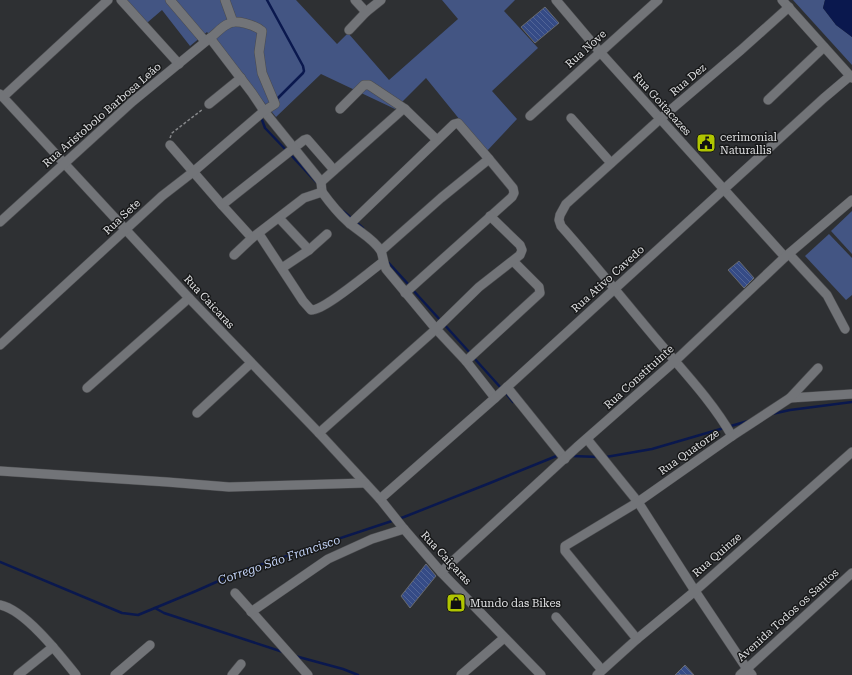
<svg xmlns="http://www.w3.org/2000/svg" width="852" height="675" font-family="'Roboto Serif',serif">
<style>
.green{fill:#435583}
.water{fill:#0a184e}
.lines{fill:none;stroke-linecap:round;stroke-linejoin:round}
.stream{stroke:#0a184e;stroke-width:2.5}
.building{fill:url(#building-back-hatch);stroke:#686a6e}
.minor-casing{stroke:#4b4c4f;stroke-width:10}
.path{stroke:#858689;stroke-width:1.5;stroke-dasharray:3 2;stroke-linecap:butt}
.minor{stroke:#727478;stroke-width:9}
.labels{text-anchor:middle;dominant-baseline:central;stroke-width:3;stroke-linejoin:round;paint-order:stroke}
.street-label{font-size:11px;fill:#e0e1e3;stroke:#171819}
.poi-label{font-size:11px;fill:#e0e1e3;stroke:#171819;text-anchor:start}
.water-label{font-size:12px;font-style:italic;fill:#c0d0f3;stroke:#171819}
</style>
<defs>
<pattern id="building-back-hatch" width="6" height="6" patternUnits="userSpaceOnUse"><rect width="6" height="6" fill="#354b86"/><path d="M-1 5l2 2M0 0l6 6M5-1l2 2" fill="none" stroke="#526597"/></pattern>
</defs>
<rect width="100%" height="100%" fill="#2e3033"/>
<!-- green -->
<g class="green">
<polygon points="116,0 296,0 337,44 348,33 389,80 458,19 442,0 515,0 504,11 538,48 492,91 517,119 486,152 426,78 395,109 321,74 276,117 207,32 190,46 162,10 141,28"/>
<polygon points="793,0 825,0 823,8 836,25 852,37 852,65"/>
<polygon points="852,211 852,254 831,231"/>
<polygon points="829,234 852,258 852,295 846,300 805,256"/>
</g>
<!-- water -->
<polygon class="water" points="825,0 852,0 852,37 836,25 823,8"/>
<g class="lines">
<!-- stream -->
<g class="stream">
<polyline points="267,0 303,66 304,71 303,73 275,101"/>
<polyline points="261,117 265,128 286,150"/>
<polyline points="290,154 316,182"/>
<polyline points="343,211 363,228"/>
<polyline points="387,261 409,285"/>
<polyline points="412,289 471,354"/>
<polyline points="474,358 501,388"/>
<polyline points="505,392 513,402"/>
<polyline points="772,414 790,410 852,402"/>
<polyline points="572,456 599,457"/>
<polyline points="606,457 652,449 748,421"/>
<polyline points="0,562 122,613 138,615 196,591 241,571 404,517 490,483 559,455"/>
<polyline points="155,608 164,613 283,652"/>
<polyline points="295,656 343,669 358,675"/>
</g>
</g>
<!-- building -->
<g class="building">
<polygon points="545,7 559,23 535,43 521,27"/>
<polygon points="739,261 754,278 744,288 728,270"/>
<polygon points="426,564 436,576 410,608 401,596"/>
<polygon points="685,665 694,675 675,675"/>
</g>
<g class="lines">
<!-- minor casing -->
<g class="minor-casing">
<g id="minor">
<polyline points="121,0 179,64"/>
<polyline points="170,0 205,41"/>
<polyline points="225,0 233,22"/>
<polyline points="355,0 366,12"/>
<polyline points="556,0 600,52 785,257"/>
<polyline points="782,0 852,78"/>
<polyline points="349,30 366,12 381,0"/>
<polyline points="0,94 189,298 319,433 380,499 404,529 441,572 541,675"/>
<polyline points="3,97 108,0"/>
<polyline points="768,100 824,47"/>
<polyline points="209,104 241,78"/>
<polyline points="340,109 364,85 369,85 405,109"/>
<polyline points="530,116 658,0"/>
<polyline points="571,118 611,163"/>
<polyline points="170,145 222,205 252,238"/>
<polyline points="321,182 402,110 405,109 437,140"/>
<polyline points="222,205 304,140 307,139 334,170"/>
<polyline points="279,218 309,250"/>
<polyline points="0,222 132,102 210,38 252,93 264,111 319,179 321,182 322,192"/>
<polyline points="350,224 454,124 458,123 489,159"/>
<path d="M259,234L303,301L311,310C324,311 370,271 383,262"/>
<polyline points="381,251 441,198 489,159 513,188 514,193 512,197 405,293"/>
<polyline points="789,254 827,295 845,329"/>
<path d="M234,255L252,238L304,198L322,192C330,203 338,213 348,222C359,232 373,238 381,251C383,256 383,262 386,269L436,329L466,361L495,398"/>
<polyline points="282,268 309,250 327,234"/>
<path d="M0,345L162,196L193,172L264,111L275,104L262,73L259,52L262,31C255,25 236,19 228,24C221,27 216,34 210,38"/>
<polyline points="466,361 540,293 539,287 513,261"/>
<polyline points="507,387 565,459"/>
<polyline points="87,388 189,298"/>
<polyline points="790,398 852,394"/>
<polyline points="197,413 251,363"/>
<polyline points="319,433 436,329 479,287 520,255 522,250 520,245 490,216"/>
<path d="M732,436C712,401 683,371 657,340C625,302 594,263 561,226L559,220L560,215L566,204L660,119L741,50L789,7"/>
<polyline points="587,439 638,502 695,591 747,669 752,675"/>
<polyline points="0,471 167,482 229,487 365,483"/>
<polyline points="380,499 495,398 824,98 850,76"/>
<polyline points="441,572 577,447 675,361 785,257 852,200"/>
<polyline points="235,593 308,675"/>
<path d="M0,605C25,610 60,655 76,675"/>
<polyline points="251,612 328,559 372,539 404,529"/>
<polyline points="556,617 602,670"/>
<polyline points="637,639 565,551 565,546 638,502 732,436 790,398 818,368"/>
<polyline points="18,675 53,647"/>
<polyline points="115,675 150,645"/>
<polyline points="232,675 241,664"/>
<polyline points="461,675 504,638"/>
<polyline points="597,675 637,639 695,591 852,452"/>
<polyline points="740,675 852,573"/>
</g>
</g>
<!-- path -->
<polyline class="path" points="170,138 172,133 203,109"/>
<!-- minor -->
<use href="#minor" class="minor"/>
</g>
<!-- icons -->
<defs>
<g id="civic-square" transform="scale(1)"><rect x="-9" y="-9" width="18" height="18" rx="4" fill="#b0c501" stroke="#171819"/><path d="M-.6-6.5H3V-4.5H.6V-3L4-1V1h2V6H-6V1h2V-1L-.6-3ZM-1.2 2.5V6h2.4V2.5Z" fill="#111"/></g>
<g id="shop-square" transform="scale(1)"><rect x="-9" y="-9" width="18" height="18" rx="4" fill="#b0c501" stroke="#171819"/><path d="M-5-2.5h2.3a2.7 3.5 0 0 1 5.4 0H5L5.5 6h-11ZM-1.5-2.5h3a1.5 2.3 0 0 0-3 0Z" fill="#111"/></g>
</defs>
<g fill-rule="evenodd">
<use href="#civic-square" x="706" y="143"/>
<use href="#shop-square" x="456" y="603"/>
</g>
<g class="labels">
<!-- street labels -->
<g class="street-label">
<text transform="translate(586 49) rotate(-42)">Rua Nove</text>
<text transform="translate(688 80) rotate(-40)">Rua Dez</text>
<text transform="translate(662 104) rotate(48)">Rua Goitacazes</text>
<text transform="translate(102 115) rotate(-41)">Rua Aristobolo Barbosa Leão</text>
<text transform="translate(122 217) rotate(-43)">Rua Sete</text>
<text transform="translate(608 279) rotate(-42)">Rua Ativo Cavedo</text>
<text transform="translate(209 302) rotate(47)">Rua Caicaras</text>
<text transform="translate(639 377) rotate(-42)">Rua Constituinte</text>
<text transform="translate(689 452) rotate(-35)">Rua Quatorze</text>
<text transform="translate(717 555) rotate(-41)">Rua Quinze</text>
<text transform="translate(446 558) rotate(47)">Rua Caiçaras</text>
<text transform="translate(788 615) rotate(-42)">Avenida Todos os Santos</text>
</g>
<!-- poi labels -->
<g class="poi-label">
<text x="720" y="137">cerimonial<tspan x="720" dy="13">Naturallis</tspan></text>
<text x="470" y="603">Mundo das Bikes</text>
</g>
<!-- water labels -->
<g class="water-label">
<text transform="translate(279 560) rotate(-19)">Corrego São Francisco</text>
</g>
</g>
</svg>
